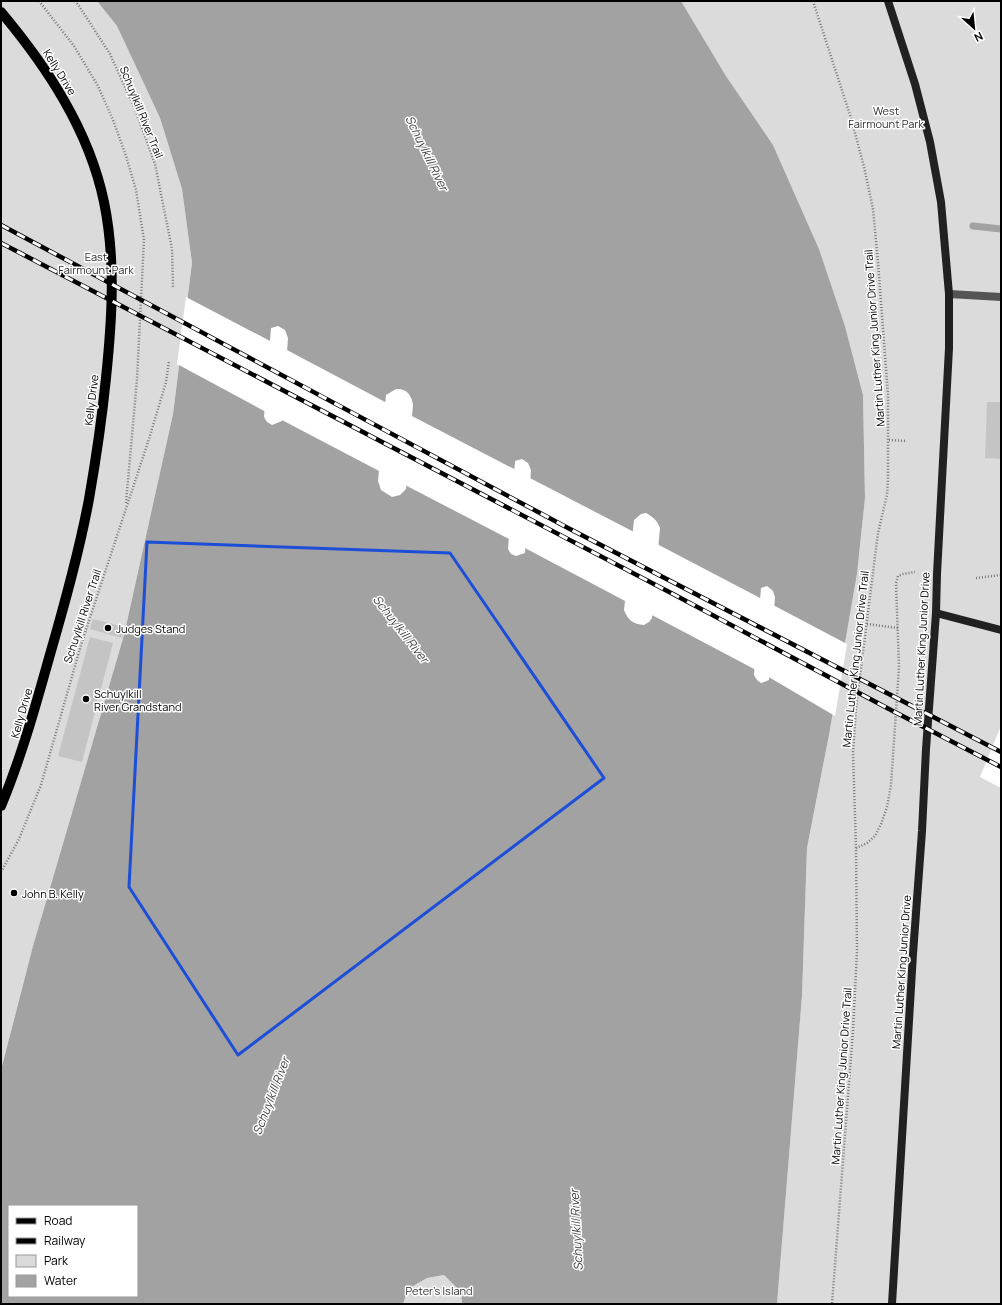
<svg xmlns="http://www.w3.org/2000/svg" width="1002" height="1305" font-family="Manrope,sans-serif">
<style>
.green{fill:#dbdbdb}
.water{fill:#a2a2a2;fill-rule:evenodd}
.pier{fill:#fff}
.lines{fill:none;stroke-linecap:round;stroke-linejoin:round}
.stream{stroke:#a2a2a2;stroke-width:7}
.building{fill:#c4c4c4}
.primary-casing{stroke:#dbdbdb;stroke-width:12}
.path{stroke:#767676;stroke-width:2.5;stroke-dasharray:1 2;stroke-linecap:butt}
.lane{stroke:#545454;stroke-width:8}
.secondary{stroke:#212121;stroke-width:8}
.primary{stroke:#000;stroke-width:10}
.rail-casing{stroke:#000;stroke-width:4.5}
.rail{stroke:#fff;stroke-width:3;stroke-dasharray:9;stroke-linecap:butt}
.marked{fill:none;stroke:#1d4ed8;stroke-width:3;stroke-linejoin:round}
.poi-dot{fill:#000;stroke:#fff;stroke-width:1.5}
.labels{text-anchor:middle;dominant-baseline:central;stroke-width:3;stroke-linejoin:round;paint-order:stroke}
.street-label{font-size:11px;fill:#000;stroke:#fff}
.park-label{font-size:11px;fill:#323232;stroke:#fff}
.poi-label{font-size:11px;fill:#000;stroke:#fff;text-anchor:start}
.water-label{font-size:12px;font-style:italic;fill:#434343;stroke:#fff}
</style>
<rect width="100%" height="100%" fill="#fff"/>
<!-- green -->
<g class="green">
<polygon points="1,1 97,1 117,26 160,118 182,189 192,263 173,414 124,635 33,946 1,1070"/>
<polygon points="681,1 1001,1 1001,728 1000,728 980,777 1001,788 1001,1304 777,1304 802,996 807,848 829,735 857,574 865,498 863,395 845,326 819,249 773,145 726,76"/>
<polygon points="444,1275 461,1292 462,1304 403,1304 408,1289 427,1278"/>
</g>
<!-- water -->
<path class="water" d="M97,1H681L726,76L773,145L819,249L845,326L863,395L865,498L857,574L829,735L807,848L802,996L777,1304H462L461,1292L444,1275L427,1278L408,1289L403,1304H1V1070L33,946L124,635L173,414L192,263L182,189L160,118L117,26ZM278,326L285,330L288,338L282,421L272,425L267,422L264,417L271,328ZM396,389C406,388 412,395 413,405L406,489L400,495L392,497L381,490L378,481L386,395ZM522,459L528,463L531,470L525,553L516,556L511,554L508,549L515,461ZM646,513C653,517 657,520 660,528L652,618L649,622L644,625C633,624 628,620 624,610L634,520L641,514ZM767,586L773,591L775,597L769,680L761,683L757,680L754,675L761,588ZM9,1206H137V1296H9Z"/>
<!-- pier -->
<g class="pier">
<polygon points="186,297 272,342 266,412 177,364"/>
<polygon points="285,349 387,403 381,472 280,419"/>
<polygon points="410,415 516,470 511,540 405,485"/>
<polygon points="528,477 634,532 627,602 523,547"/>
<polygon points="657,544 762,599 756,670 650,614"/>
<polygon points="773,605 847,644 835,716 767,676"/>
</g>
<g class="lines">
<!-- stream -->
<polyline class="stream" points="973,226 1001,229"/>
</g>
<!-- building -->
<g class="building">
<polygon points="987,402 1001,402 1001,459 985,458"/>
<polygon points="93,619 125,627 122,638 90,629"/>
<polygon points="90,637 113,643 82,762 58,756"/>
</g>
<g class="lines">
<!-- primary casing -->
<g class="primary-casing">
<path id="primary" d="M1,12C47,67 89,130 104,202C116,260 112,320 106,378C102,418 96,459 89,499C79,553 64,606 49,658C35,708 21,758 1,806"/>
</g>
<!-- path -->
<g class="path">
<polyline points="39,1 74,46 98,86 113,120 126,156 136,190 144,240 137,379 126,503"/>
<polyline points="75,1 79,6 110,54 135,109 155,164 172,249 173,287"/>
<polyline points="813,1 851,118 864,167 873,209 878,262 888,395 888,479 887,495 878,533 856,708 853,753 856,848 857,951 853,1031 832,1304"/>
<polyline points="889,440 907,441"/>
<polyline points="976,578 1001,575"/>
<polyline points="867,624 898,628"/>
<polyline points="856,848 867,843 875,836 881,824 887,807 891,785 899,667 896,583 898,576 903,574 915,572"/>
<polyline points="1,872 19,839 41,785 81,645 149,439 166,382 169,361"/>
</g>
<!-- lane -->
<polyline class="lane" points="949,294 1001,297"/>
<!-- secondary -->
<g class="secondary">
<polyline points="888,1 915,84 930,142 941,202 949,294 949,348 937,574 936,613 926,749 922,831 913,954 892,1304"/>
<polyline points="936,613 1001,630"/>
</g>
<!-- primary -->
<use href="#primary" class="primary"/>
<!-- rail casing -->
<g class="rail-casing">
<g id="rail">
<polyline points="1,225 568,528 1001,752"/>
<polyline points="1,243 673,594 889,709 1001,767"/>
</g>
</g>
<!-- rail -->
<use href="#rail" class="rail"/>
</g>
<!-- marked area -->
<path class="marked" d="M147,542L450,553L604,778L238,1055L129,887Z"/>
<!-- markers -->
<g class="poi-dot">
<circle cx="108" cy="628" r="4"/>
<circle cx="86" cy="699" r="4"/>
<circle cx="14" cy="893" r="4"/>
</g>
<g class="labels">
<!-- street labels -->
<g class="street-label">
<text transform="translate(60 72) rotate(58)">Kelly Drive</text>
<text transform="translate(142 112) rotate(68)">Schuylkill River Trail</text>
<text transform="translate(874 338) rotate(-94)">Martin Luther King Junior Drive Trail</text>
<text transform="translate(91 400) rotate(-83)">Kelly Drive</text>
<text transform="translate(82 616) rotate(-72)">Schuylkill River Trail</text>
<text transform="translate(921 649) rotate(-87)">Martin Luther King Junior Drive</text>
<text transform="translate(855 659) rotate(-84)">Martin Luther King Junior Drive Trail</text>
<text transform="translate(21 713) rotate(-74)">Kelly Drive</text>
<text transform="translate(901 972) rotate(-86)">Martin Luther King Junior Drive</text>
<text transform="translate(841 1076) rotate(-86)">Martin Luther King Junior Drive Trail</text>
</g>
<!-- park labels -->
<g class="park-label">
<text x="886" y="110">West<tspan x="886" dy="13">Fairmount Park</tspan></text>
<text x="96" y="256">East<tspan x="96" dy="13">Fairmount Park</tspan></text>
<text x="439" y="1290">Peter's Island</text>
</g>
<!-- poi labels -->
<g class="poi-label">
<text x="116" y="628">Judges Stand</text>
<text x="94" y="693">Schuylkill<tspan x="94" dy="13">River Grandstand</tspan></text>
<text x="22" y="893">John B. Kelly</text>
</g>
<!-- water labels -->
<g class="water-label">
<text transform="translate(427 153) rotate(64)">Schuylkill River</text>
<text transform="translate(401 629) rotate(52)">Schuylkill River</text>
<text transform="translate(271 1096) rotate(-69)">Schuylkill River</text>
<text transform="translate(576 1230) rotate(-93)">Schuylkill River</text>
</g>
</g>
<!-- border -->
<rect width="1002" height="1305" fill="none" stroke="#000000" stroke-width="4"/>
<!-- legend -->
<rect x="8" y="1205" width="130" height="92" fill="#ffffff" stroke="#999999"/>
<rect x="16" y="1218" width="20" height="6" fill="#000000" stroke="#999999"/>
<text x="44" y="1225" font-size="12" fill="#000000">Road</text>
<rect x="16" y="1238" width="20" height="6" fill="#000000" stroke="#999999"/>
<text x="44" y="1245" font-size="12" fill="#000000">Railway</text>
<rect x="16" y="1255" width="20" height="12" fill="#dbdbdb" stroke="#999999"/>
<text x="44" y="1265" font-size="12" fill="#000000">Park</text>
<rect x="16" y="1275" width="20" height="12" fill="#a2a2a2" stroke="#999999"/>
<text x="44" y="1285" font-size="12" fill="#000000">Water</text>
<!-- north arrow -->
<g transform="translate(974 28) rotate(153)" stroke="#ffffff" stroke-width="3" paint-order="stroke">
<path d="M0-3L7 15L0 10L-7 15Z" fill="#000000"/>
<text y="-6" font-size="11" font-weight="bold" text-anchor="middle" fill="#000000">N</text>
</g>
</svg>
